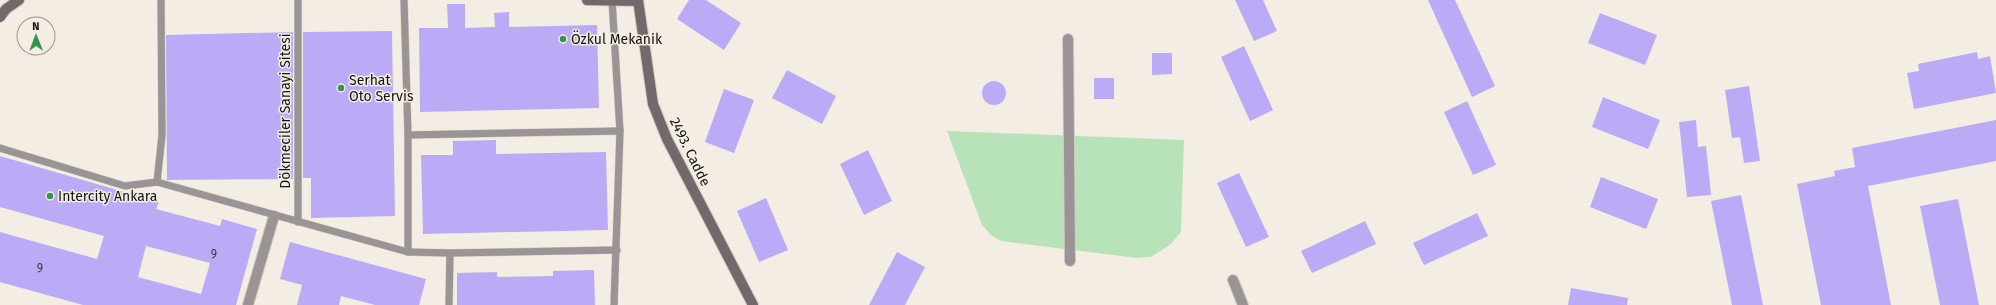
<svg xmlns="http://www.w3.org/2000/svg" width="1996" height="305" font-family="'Fira Sans',sans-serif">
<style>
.green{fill:#b8e3b9}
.building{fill:#bbabf7;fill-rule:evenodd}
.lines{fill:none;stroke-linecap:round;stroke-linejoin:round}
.lane-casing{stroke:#d0cac2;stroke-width:8}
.street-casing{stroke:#d0cac2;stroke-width:12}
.secondary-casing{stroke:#d0cac2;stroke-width:12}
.lane{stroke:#9a9495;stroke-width:7}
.street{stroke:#9a9495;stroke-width:10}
.secondary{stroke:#71696a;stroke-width:10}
.poi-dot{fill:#31954a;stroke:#f4ede4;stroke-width:1.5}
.labels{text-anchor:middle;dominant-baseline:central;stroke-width:3;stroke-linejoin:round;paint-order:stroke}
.number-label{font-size:12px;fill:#3e394a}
.poi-label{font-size:14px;fill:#151310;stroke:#f4ede4;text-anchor:start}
.street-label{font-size:14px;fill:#151310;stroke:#f4ede4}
</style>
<rect width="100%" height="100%" fill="#f4ede4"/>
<!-- green -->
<polygon class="green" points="947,131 1184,140 1181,232 1170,245 1151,257 1137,258 1001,241 991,235 982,225"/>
<!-- building -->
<g class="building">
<polygon points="689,0 706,0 741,23 724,50 677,19"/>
<polygon points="1235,0 1263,0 1277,31 1254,41"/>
<polygon points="1428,0 1455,0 1495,86 1472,97"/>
<polygon points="447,4 465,4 465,28 495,27 494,13 509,12 509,27 597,25 599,108 420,112 419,28 448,28"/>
<polygon points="1600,13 1657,35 1645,65 1588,43"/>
<polygon points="392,31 395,216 311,218 311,178 303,178 303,32"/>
<polygon points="293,32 293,179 167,180 166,35"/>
<polygon points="1244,46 1273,110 1250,121 1221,57"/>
<polygon points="1977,52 1978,59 1990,56 1996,93 1914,109 1907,73 1919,71 1918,64"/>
<polygon points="1152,53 1172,53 1172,74 1152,75"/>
<polygon points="787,70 836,96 822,124 772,98"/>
<rect x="1094" y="78" width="20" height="21"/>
<circle cx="994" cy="93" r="12"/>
<polygon points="1749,86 1760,161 1744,163 1740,137 1732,138 1725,90"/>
<polygon points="724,89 754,100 734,153 705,142"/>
<polygon points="1603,97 1660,120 1648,149 1592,127"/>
<polygon points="1467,101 1496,165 1473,175 1444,112"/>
<polygon points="1696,120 1698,147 1706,146 1711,195 1687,197 1679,122"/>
<polygon points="1996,120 1996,161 1868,186 1891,305 1821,305 1797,184 1835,176 1834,171 1855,167 1852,148"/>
<polygon points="496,140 496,154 606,152 608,230 423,234 421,155 453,155 453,141"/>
<polygon points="868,150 892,201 864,215 840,164"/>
<path d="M0,156L159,202L156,209L220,226L222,219L257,229L236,305H83L0,282V232L97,259L104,236L0,207ZM146,246L210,263L201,294L138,277Z"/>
<polygon points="1239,173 1269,237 1246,247 1217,183"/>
<polygon points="1601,177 1658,199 1646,229 1590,207"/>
<polygon points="1741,195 1763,305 1732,305 1711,201"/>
<polygon points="766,198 788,250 759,262 737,211"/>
<polygon points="1958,199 1979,305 1940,305 1920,206"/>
<polygon points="1477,213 1488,236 1424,265 1413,243"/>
<polygon points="1365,221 1376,244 1312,273 1301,251"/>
<polygon points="290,242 426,279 419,305 375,305 341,296 339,305 297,305 302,285 280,279"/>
<polygon points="897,252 925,267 905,305 869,305"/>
<polygon points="594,270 595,305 457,305 457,273 497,272 497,277 553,276 553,271"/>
<polygon points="1571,288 1628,298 1627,305 1568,305"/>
</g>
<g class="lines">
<!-- lane casing -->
<g class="lane-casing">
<g id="lane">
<polyline points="161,0 162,135 157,182 408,252 450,253 617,250"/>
<polyline points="298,0 298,222"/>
<polyline points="404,0 408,135 408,252"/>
<polyline points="612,0 620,131 614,305"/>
<polyline points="408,135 620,131"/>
<polyline points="0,148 125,186 157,182"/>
<polyline points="449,305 450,253"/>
</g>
</g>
<!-- street casing -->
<g class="street-casing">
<g id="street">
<polyline points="1068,39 1070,261"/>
<polyline points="1233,280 1243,305"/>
<polyline points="248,305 274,216"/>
</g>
</g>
<!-- secondary casing -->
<g class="secondary-casing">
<g id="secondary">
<polyline points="587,0 638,1"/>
<polyline points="638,0 653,104 667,139 753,305"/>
<polyline points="0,17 6,9 19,0"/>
</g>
</g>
<!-- lane -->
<use href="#lane" class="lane"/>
<!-- street -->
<use href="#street" class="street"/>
<!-- secondary -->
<use href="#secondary" class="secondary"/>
</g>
<!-- markers -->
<g class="poi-dot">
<circle cx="563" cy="39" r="4"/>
<circle cx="341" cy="88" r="4"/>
<circle cx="50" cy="196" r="4"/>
</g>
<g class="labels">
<!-- number labels -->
<g class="number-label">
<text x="214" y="254">9</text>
<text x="40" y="268">9</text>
</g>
<!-- poi labels -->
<g class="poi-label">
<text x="571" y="39">Özkul Mekanik</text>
<text x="349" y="80">Serhat<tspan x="349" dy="16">Oto Servis</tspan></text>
<text x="58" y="196">Intercity Ankara</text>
</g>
<!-- street labels -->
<g class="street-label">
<text transform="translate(285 111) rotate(-90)">Dökmeciler Sanayi Sitesi</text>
<text transform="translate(690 152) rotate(64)">2493. Cadde</text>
</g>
</g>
<!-- north arrow -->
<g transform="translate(36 36) rotate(359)"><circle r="19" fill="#f4ede4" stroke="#9b968f"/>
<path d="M0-3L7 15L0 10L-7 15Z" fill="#31954a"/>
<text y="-6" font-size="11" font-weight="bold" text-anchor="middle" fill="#151310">N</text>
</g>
</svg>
